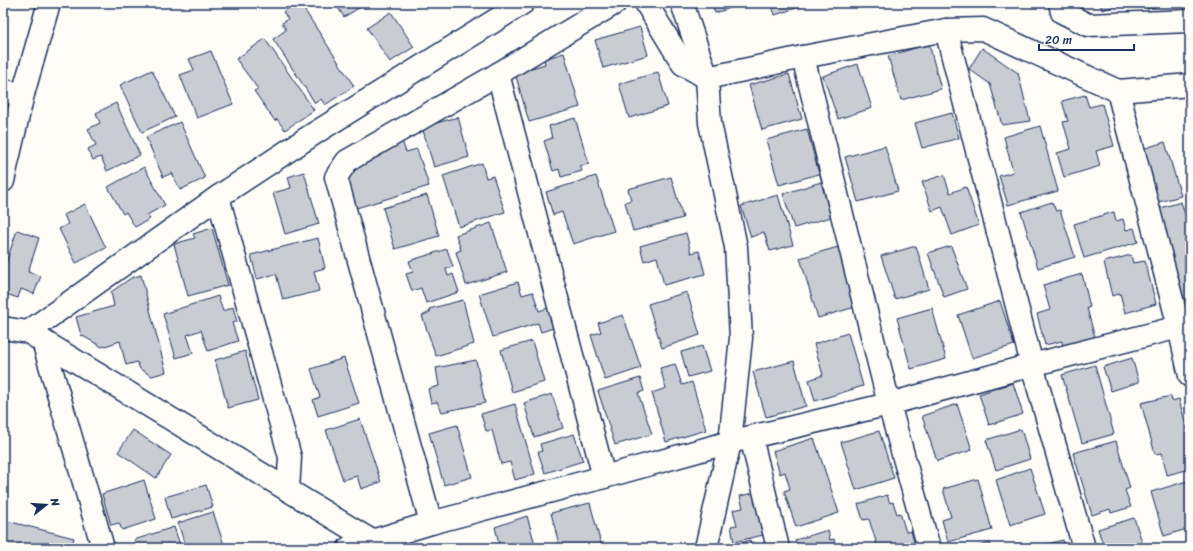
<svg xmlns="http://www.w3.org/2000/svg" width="1193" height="551" font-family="Sriracha,sans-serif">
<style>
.building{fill:#c9ccd3;stroke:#1b2f5e}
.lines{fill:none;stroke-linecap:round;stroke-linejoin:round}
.minor-casing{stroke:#1b2f5e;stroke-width:25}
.minor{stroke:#fdfcf7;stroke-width:22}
</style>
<rect width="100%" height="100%" fill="#fdfcf7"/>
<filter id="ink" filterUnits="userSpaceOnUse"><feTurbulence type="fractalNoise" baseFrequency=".025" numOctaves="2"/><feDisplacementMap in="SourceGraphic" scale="8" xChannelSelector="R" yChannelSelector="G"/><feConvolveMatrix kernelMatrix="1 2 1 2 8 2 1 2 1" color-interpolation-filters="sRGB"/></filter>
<g filter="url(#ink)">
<!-- building -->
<g class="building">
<polygon points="296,3 300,3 354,86 325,105 321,99 315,103 273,39 286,30 282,23 288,19 283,12"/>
<polygon points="335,3 367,3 344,17"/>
<polygon points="712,3 746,3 715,13"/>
<polygon points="771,3 811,3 775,15"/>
<polygon points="1100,3 1125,3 1102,10"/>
<polygon points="1133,3 1168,3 1147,9 1145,4 1135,7"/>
<polygon points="391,12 414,47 390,62 367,28"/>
<polygon points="640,27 648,55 603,68 595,40"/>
<polygon points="265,39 314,110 285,130 277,119 275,121 254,91 258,89 236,59"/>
<polygon points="929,44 941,89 901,100 888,56"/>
<polygon points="982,48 1018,73 1030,121 1002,125 990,84 969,69"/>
<polygon points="211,51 233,104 197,118 180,75 194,70 189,59"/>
<polygon points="564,53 580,107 529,122 515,73 545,64 544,59"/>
<polygon points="858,64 872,108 838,119 823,76"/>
<polygon points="152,70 175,117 142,132 120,85"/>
<polygon points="658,72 668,106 629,118 619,84"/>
<polygon points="789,74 802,119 762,130 749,85"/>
<polygon points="1085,95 1089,107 1102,104 1114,146 1096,151 1100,166 1064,177 1057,153 1071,149 1063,122 1068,121 1062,101"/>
<polygon points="116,103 140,155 107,171 101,157 93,160 88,149 96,145 88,129 100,123 96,113"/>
<polygon points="952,113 959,138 922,148 915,123"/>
<polygon points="458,117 469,157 434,167 422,127"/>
<polygon points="575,118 589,164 580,166 582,171 561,177 559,169 553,171 544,141 552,138 549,126"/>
<polygon points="180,122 205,178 180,190 172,173 163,177 146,137"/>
<polygon points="1040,126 1058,191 1008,205 999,176 1013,172 1004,137"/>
<polygon points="807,129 819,174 779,185 766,140"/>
<polygon points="402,141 406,152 417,149 429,186 353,209 344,189 348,171"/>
<polygon points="1165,142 1181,196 1155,203 1139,150"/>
<polygon points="885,146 898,191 858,202 845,157"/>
<polygon points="482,163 486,178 493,176 505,212 459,227 443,176"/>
<polygon points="144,167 165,205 147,215 150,219 135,227 126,212 123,214 108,187"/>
<polygon points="304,172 319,224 285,234 273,193 291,188 288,177"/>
<polygon points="944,175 950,193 966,187 979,225 952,235 942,207 932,211 922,182"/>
<polygon points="596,176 614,231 573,244 562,212 553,215 546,192"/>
<polygon points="671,177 683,218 633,231 625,202 631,200 628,189"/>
<polygon points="821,182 831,217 794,228 783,194"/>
<polygon points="427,195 439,236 395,249 383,208"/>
<polygon points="778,195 793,245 770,251 764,232 751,237 741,206"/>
<polygon points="1052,202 1056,211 1060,210 1075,257 1038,268 1021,212"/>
<polygon points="1181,202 1190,230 1190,306 1186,307 1157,209"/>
<polygon points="85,204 106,248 76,263 59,229 68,224 64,215"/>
<polygon points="1114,212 1116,221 1123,219 1126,230 1134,228 1138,242 1084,258 1074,224"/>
<polygon points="491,223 507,272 466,285 456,252 461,250 456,235"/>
<polygon points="212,228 228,285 188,296 174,244 195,238 193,234"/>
<polygon points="17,230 39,238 28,272 41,276 34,294 21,289 18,298 3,293 3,272"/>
<polygon points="686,233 691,253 699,251 705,274 664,285 657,257 644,261 640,246"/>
<polygon points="318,238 325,268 314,271 319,291 283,300 276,274 257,279 251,255"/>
<polygon points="916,246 929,289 895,299 881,256"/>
<polygon points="951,246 967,289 944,297 928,253"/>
<polygon points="838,247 855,307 818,318 800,258"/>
<polygon points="447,249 453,267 446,269 448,276 453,274 459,292 426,303 421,288 412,291 406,274 413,272 409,261"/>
<polygon points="1131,255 1133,263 1145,261 1156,304 1125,313 1120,293 1112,296 1104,262"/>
<polygon points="1082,274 1090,307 1087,308 1095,338 1063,347 1062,341 1045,345 1037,314 1050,310 1043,285"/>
<polygon points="141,275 166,372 152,376 140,369 137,362 126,365 120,341 102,347 81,335 76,317 114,306 111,292 131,278"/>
<polygon points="518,282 522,295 533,292 539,311 548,308 553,328 541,332 538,323 493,337 479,294"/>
<polygon points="687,292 700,335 662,348 648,304"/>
<polygon points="218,296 223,311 233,307 237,322 232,323 238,341 208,351 201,330 187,335 193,353 176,358 163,314"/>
<polygon points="463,300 474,344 436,356 422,316 430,312 429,309"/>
<polygon points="1000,301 1014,345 972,358 958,315"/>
<polygon points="932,308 946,359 911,369 897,318"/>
<polygon points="623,315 641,368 605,380 591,335 601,332 598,323"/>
<polygon points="848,333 863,386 815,401 809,380 823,375 814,344"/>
<polygon points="532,341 544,382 512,392 501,350"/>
<polygon points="702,346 710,371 688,377 681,352"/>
<polygon points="245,351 258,400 228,408 215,360"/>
<polygon points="344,358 359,403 318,416 313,400 320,397 311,369"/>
<polygon points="1132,358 1139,382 1111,391 1103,367"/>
<polygon points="476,360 485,403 442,412 437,402 431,403 428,389 439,386 436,368"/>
<polygon points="794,361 806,406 766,417 753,372"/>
<polygon points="675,364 682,385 692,382 706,430 666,442 652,393 666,388 660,368"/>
<polygon points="1095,365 1114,434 1082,443 1062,375"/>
<polygon points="640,378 644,391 638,393 652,434 615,445 598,391"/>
<polygon points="1013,383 1023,414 989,425 979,394"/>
<polygon points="552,394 563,428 534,437 524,403"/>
<polygon points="1171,396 1172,401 1179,399 1190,441 1190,469 1167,475 1162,453 1155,454 1141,403"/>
<polygon points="515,404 535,474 515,480 510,462 501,464 492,430 486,431 481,414"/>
<polygon points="957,404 972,450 937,461 922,416"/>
<polygon points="360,419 381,482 361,489 357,476 343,480 326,430"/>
<polygon points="457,425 472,477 444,485 429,433"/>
<polygon points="1021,429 1030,459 996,470 986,440"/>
<polygon points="133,430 171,455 156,478 118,452"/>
<polygon points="879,431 894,478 856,490 841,442"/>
<polygon points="574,434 583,461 545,473 538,452 542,451 540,444"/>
<polygon points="814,438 839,513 796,527 784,491 790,489 785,472 780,474 773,451"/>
<polygon points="1116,441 1130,488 1125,490 1131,507 1111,513 1110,509 1092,515 1073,453"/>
<polygon points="1030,468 1045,514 1010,525 996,480"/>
<polygon points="978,479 992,530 948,542 942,520 951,517 943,489"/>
<polygon points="144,480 156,519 122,530 119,523 111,525 102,494"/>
<polygon points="1187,481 1190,492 1190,528 1164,536 1151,492"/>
<polygon points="206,485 213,507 171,519 165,497"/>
<polygon points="754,493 763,535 734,542 731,526 737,525 733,510 743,508 740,496"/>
<polygon points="887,495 890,503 893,502 897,514 900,513 906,532 911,531 915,546 909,548 878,548 869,519 863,520 858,504"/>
<polygon points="590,503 602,548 560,548 551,513"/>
<polygon points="213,512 225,548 186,548 178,523"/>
<polygon points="527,516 536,548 500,548 495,527"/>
<polygon points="1134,518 1144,548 1104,548 1098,529"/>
<polygon points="3,520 74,538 71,548 3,548"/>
<polygon points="174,527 181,548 137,548 134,540"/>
<polygon points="828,530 830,540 834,539 836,548 797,548 795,540"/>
<polygon points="750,540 752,548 727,548"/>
<polygon points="1063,540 1065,548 1032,548"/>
<polygon points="990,543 992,548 972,548"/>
<polygon points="1190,544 1190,548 1176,548"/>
</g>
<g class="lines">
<!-- minor casing -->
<g class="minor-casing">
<g id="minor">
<polyline points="646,3 683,64 707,78 803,57 946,30 983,29 1118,91 1190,85"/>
<polyline points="682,3 707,78 710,123 736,247 741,338 730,442 706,548"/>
<polyline points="1060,3 1062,12 1088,25 1190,21"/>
<polyline points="946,30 1032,365 1084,548"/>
<polyline points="803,57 889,404 929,548"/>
<polyline points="498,74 604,477"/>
<polyline points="3,91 23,94"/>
<polyline points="1118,91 1179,327 1190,376"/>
<polyline points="3,181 23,94 49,3"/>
<polyline points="218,197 290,457 288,490"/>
<polyline points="3,328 28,332 380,546"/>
<polyline points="28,332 218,197 315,133 523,3"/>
<polyline points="43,341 103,548"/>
<polyline points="751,437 778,548"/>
<polyline points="431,523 336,177 347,161 498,74 615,3"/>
<polyline points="349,548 431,523 604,477 730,442 889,404 1032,365 1190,324"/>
</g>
</g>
<!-- minor -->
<use href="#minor" class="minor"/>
</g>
</g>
<!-- margin -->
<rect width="1193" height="551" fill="none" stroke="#fdfcf7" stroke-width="16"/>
<rect x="8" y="8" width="1177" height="535" fill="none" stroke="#1b2f5e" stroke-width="1.5" filter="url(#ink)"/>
<!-- north arrow -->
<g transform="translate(46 505) rotate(73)" stroke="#fdfcf7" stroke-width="3" paint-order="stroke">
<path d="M0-3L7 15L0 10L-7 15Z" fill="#1b2f5e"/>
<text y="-6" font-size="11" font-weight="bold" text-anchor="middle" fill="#1b2f5e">N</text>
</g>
<!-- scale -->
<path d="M1039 44v6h95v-6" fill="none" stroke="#1b2f5e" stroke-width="2"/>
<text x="1045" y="44" font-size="12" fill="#1b2f5e" stroke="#fdfcf7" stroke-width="3" paint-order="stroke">20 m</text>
</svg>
